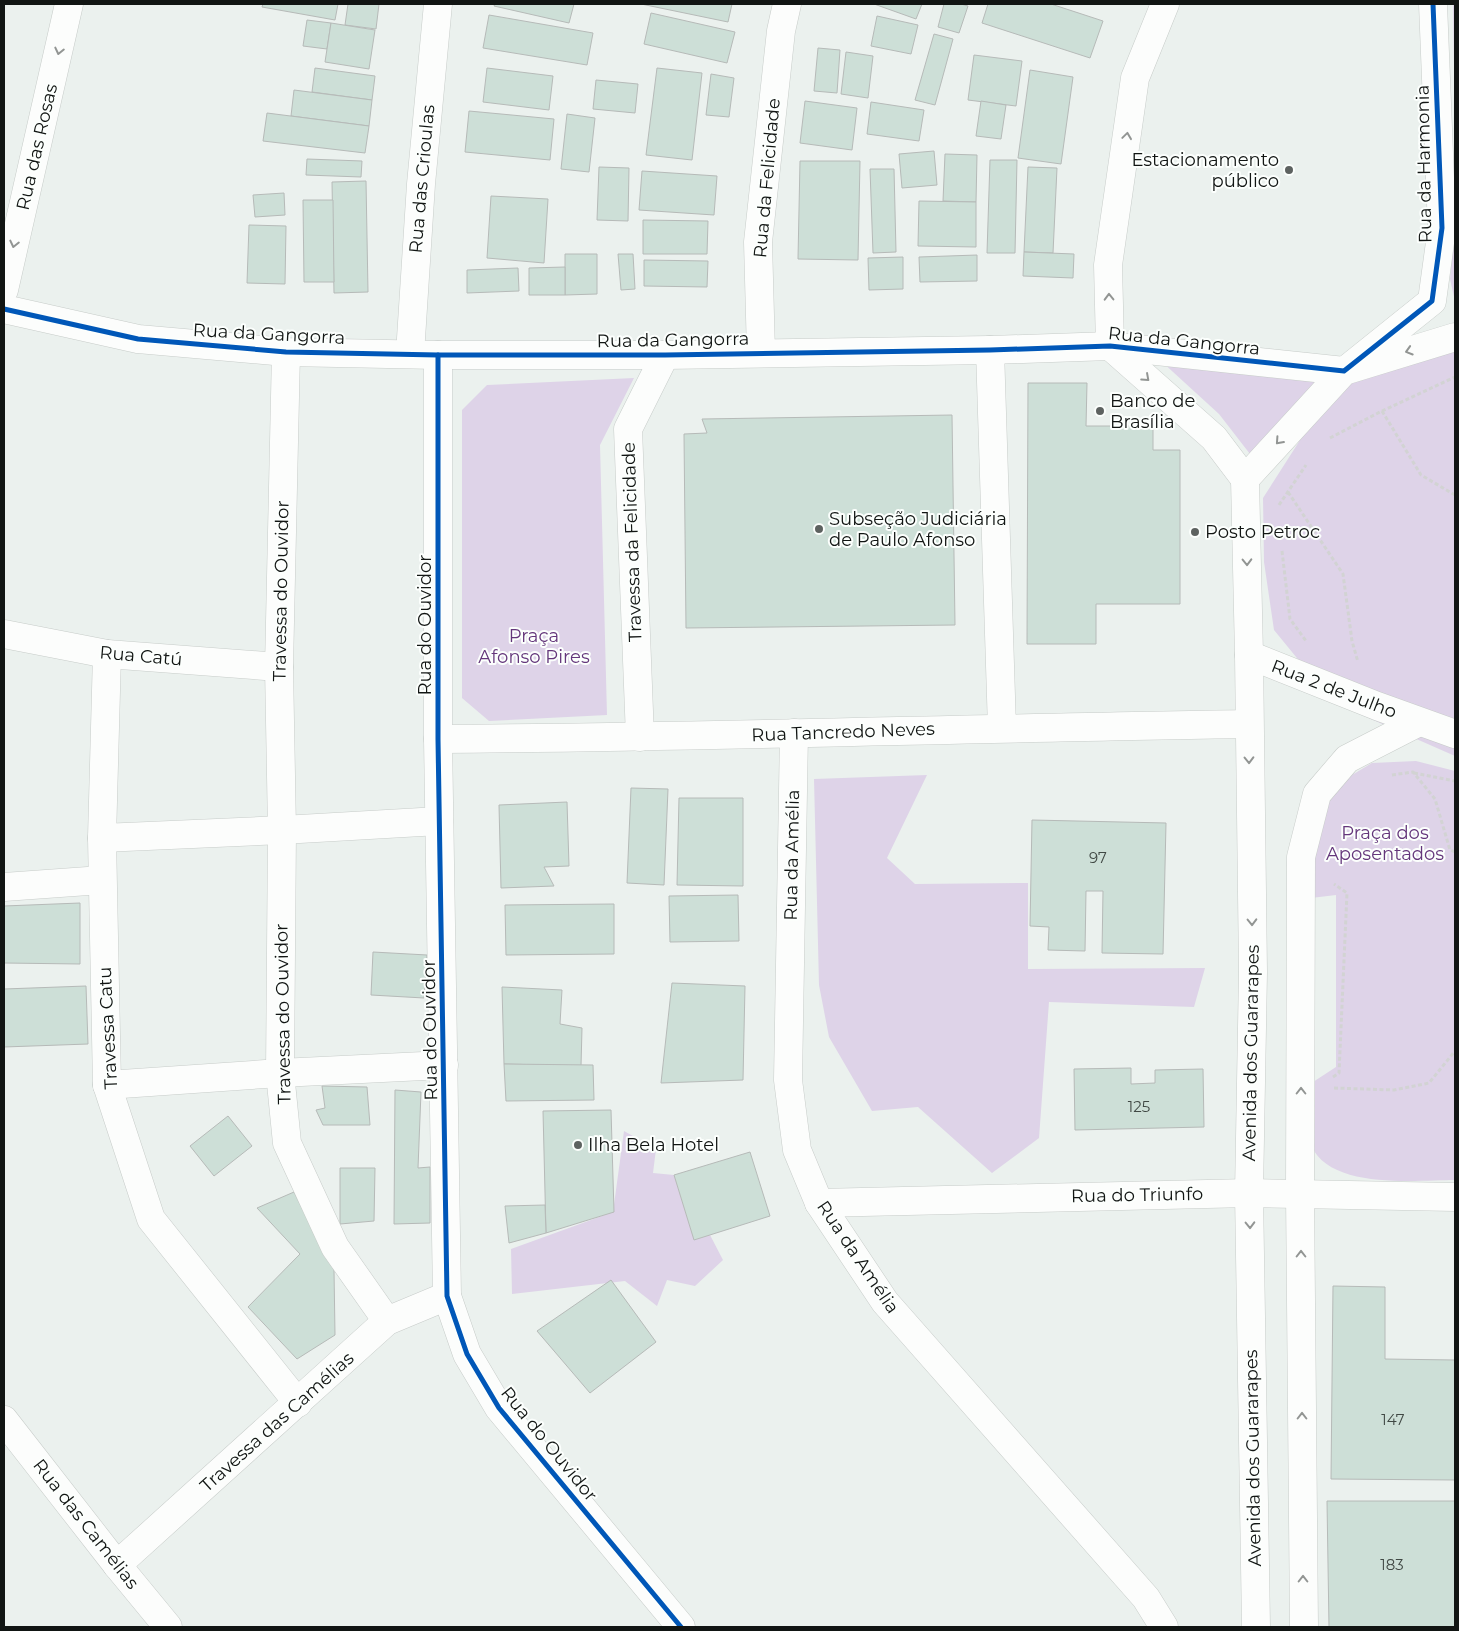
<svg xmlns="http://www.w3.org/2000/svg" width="1459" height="1631" font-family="Montserrat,sans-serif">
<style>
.green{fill:#ded3e8}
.building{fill:#cddfd7;stroke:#b6bab8}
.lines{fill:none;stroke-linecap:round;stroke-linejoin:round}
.minor-casing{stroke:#c7ccc9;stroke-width:29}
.tertiary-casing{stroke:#c7ccc9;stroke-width:29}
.path{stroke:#d2d3d3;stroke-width:3;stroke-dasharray:4 2.5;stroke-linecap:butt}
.minor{stroke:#fcfdfc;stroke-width:28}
.tertiary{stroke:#fcfdfc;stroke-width:28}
.cycleway-casing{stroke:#fcfffd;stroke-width:8}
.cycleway{stroke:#0057b8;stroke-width:5}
.oneway{stroke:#929593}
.poi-dot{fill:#5d6260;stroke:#fcfffd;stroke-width:2}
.labels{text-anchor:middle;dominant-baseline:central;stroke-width:4;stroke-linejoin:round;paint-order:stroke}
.number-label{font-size:15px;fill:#404844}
.street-label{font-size:18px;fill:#111513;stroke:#fcfffd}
.poi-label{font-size:18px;fill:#111513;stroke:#fcfffd;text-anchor:start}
.park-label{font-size:18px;fill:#64367b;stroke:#fcfffd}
</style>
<rect width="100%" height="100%" fill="#ebf1ee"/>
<!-- green -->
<g class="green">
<polygon points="1453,4 1455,4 1455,123 1453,10"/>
<polygon points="1455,223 1455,301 1450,279"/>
<polygon points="1455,350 1455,756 1355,712 1301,663 1274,630 1264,562 1263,498 1343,373 1250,454 1219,414 1161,361 1252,371"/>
<polygon points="634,378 600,445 607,715 489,721 462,698 462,410 487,385"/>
<path d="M1416,761L1455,771V1180C1415,1180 1330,1190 1311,1145C1308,1138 1310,1095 1310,1084L1336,1067V895L1311,898L1310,865L1325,803L1342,781L1372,763Z"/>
<polygon points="927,775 887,858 915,884 1028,883 1028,969 1205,968 1194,1007 1049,1002 1039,1138 992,1173 918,1107 872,1111 829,1037 819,985 814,779"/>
<polygon points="624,1131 656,1149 653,1173 674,1175 694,1240 710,1235 723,1260 695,1286 667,1280 657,1306 625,1281 512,1294 511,1249 613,1212"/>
</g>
<!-- building -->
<g class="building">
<polygon points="263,4 338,4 335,20 262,7"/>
<polygon points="348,4 379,4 376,29 345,25"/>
<polygon points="495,4 574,4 569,23 494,6"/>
<polygon points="641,4 732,4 728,22"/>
<polygon points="874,4 922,4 916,19"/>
<polygon points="944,4 961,4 968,6 959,33 938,27"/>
<polygon points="988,4 1051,4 1103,21 1090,58 982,23"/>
<polygon points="651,13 735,32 727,63 644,44"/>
<polygon points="489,15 593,33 587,65 483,48"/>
<polygon points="877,16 918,25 911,54 871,46"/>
<polygon points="307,20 331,23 327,49 303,46"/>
<polygon points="331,23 375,30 369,69 325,62"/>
<polygon points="934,34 953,39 935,105 915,100"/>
<polygon points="818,48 840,50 837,93 814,91"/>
<polygon points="846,52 873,56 868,98 841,94"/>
<polygon points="974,55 1022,61 1016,106 968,100"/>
<polygon points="315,68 375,76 372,100 312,92"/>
<polygon points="487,68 553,76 549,110 483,102"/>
<polygon points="657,68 702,73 692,160 646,155"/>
<polygon points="1030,70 1073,77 1061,164 1018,158"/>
<polygon points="711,74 734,78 729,117 706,115"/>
<polygon points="596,80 638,84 635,113 593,109"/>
<polygon points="294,90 372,100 369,126 291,116"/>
<polygon points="805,101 857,108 852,150 800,143"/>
<polygon points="981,101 1006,105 1001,139 976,136"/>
<polygon points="871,102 924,110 919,141 867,134"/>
<polygon points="469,111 554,119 550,160 465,152"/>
<polygon points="267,113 369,126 365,153 263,141"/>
<polygon points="567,114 595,118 589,172 561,169"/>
<polygon points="934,151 937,185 902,188 899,154"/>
<polygon points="945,154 977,155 976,202 943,201"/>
<polygon points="307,159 362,161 361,177 306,175"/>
<polygon points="990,160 1017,160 1015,253 987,253"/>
<polygon points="800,161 860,161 858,260 798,259"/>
<polygon points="599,167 629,168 628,221 597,220"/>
<polygon points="1028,167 1057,168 1053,253 1024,252"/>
<polygon points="870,169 894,169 896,252 873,253"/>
<polygon points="642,171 717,176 714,215 639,210"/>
<polygon points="366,181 368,292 334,293 332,182"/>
<polygon points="284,193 285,215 255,217 253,195"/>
<polygon points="491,196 548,199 544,263 487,258"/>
<polygon points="303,200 333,200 334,282 304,282"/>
<polygon points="919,201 976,202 976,247 918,246"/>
<polygon points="643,220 708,221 707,254 643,254"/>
<polygon points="249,225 286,226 285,284 247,283"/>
<polygon points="1024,252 1074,254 1073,278 1023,276"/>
<polygon points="565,254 597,254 597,294 565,295"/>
<polygon points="618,254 633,254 635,289 621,290"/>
<polygon points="977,255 977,281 920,282 919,257"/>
<polygon points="903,257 903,289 869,290 868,258"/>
<polygon points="644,260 708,261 707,287 644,286"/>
<polygon points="565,267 565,295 529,295 529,268"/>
<polygon points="518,268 519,291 467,293 467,270"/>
<polygon points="1028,383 1087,383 1086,426 1153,426 1153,450 1180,450 1180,604 1096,604 1096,644 1027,644"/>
<polygon points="952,415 955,625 686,628 684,434 707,433 702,419"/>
<polygon points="631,788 668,789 664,885 627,883"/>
<polygon points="679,798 743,798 743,886 677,885"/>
<polygon points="567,802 569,866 544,867 554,886 501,888 499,805"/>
<polygon points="1032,820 1166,823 1163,954 1102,953 1103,891 1086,891 1085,951 1048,950 1049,927 1030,926"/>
<polygon points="738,895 739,941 670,942 669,896"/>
<polygon points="80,903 80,964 4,963 4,906"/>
<polygon points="614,904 614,954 506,955 505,905"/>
<polygon points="373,952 427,955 424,998 371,995"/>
<polygon points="672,983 745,986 743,1080 661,1083"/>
<polygon points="86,986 88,1044 4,1047 4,989"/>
<polygon points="502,987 562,990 560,1024 582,1028 581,1066 504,1064"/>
<polygon points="504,1064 593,1065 594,1100 506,1101"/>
<polygon points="1131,1068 1131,1084 1155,1083 1155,1070 1203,1069 1204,1127 1075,1130 1074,1069"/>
<polygon points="322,1086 367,1087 370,1125 323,1125 316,1110 325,1108"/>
<polygon points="395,1090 421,1092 418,1168 430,1167 430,1223 394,1224"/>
<polygon points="611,1110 614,1212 546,1233 543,1111"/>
<polygon points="228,1116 252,1146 214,1176 190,1146"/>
<polygon points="750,1152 770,1216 694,1240 674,1175"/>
<polygon points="340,1168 375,1168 374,1221 340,1224"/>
<polygon points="294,1192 334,1270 335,1335 297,1359 248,1307 300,1254 257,1208"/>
<polygon points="545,1205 546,1233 509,1243 505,1206"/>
<polygon points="611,1280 656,1342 590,1393 537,1331"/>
<polygon points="1333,1286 1385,1287 1385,1359 1455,1360 1455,1480 1331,1479"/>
<polygon points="1327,1501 1455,1501 1455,1627 1329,1627"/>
</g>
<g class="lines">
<!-- minor casing -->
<g class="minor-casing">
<g id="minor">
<polyline points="4,290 69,4"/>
<polyline points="1110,346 1108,265 1135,78 1165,4"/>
<polyline points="990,350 1002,728"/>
<polyline points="286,352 279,667 282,830 280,1073 287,1143 335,1247 387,1321"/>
<polyline points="761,353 758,242 781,31 787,4"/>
<polyline points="410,354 421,184 438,4"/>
<polyline points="438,355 438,739 447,1296 467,1354 499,1408 681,1627"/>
<polyline points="1346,370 1432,301 1442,228 1433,4"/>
<polyline points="4,634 107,654 279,667"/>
<polyline points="107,654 102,838 107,1085 151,1219 298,1403"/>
<polyline points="794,733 788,1080 797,1150 819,1203 885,1302 1146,1598 1164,1627"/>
<polyline points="640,737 628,429 665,355"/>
<path d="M438,739C708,737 979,728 1249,724"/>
<polyline points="102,838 282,830 439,821"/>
<polyline points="4,887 102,880"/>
<polyline points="107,1085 280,1073 444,1065"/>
<polyline points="819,1203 1249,1193 1455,1197"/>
<polyline points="4,1420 117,1565 168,1627"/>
<polyline points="117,1565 387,1321 447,1296"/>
</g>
</g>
<!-- tertiary casing -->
<g class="tertiary-casing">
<g id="tertiary">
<polyline points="4,309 138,339 286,352 438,355 665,355 990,350 1110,346 1344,371"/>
<polyline points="1110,346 1214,438 1245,479"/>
<polyline points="1245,479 1249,655 1253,972 1249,1193 1256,1627"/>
<polyline points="1245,479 1344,371 1455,337"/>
<polyline points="1249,655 1377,706 1455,734"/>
<polyline points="1304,1627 1300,1193 1301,857 1317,794 1347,759 1419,722"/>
</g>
</g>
<!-- path -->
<g class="path">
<polyline points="1382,411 1421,475 1455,495"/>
<polyline points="1330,438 1382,411 1455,377"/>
<polyline points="1288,492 1343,574 1352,641 1358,662"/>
<polyline points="1279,505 1306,465"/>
<polyline points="1282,551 1290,619 1306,641"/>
<polyline points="1414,773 1455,781"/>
<polyline points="1392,775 1413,772 1435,799 1450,850 1455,852"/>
<polyline points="1333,1077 1339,1073 1347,893 1334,884"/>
<polyline points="1334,1088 1394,1090 1429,1083 1455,1051"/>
</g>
<!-- minor -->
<use href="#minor" class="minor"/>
<!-- tertiary -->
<use href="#tertiary" class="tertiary"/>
<!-- cycleway casing -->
<g class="cycleway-casing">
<g id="cycleway">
<polyline points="4,309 138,339 286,352 438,355 665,355 990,350 1110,346 1344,371 1432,301 1442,228 1433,4"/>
<polyline points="438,355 438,739 447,1296 467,1354 499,1408 681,1627"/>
</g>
</g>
<!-- cycleway -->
<use href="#cycleway" class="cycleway"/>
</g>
<!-- one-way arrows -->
<defs><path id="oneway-chevron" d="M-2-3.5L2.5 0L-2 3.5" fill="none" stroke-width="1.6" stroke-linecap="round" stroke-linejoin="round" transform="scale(1.25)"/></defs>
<g class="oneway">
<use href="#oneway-chevron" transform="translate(59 51) rotate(103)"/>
<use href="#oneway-chevron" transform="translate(1127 136) rotate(-82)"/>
<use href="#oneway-chevron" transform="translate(14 244) rotate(103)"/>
<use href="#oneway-chevron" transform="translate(1109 297) rotate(-91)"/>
<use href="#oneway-chevron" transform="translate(1409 351) rotate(163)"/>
<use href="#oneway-chevron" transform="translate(1146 378) rotate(42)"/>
<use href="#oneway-chevron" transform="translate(1279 441) rotate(132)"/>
<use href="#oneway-chevron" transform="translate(1247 562) rotate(89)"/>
<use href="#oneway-chevron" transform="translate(1249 760) rotate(89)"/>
<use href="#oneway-chevron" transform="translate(1252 922) rotate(89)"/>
<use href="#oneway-chevron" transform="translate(1301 1091) rotate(-90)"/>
<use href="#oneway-chevron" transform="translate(1250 1225) rotate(89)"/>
<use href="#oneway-chevron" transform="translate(1301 1254) rotate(-90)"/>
<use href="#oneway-chevron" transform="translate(1302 1416) rotate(-90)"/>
<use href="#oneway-chevron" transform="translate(1303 1579) rotate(-90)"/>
</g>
<!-- markers -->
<g class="poi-dot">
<circle cx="1289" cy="170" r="5"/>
<circle cx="1100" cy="411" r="5"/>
<circle cx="819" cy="529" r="5"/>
<circle cx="1195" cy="532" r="5"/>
<circle cx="578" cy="1145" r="5"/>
</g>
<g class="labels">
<!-- number labels -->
<g class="number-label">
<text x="1098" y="857">97</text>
<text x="1139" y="1106">125</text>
<text x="1393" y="1419">147</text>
<text x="1392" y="1564">183</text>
</g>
<!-- street labels -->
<g class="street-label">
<text transform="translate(37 147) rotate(-77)">Rua das Rosas</text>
<text transform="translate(1424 164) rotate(-91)">Rua da Harmonia</text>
<text transform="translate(767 178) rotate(-85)">Rua da Felicidade</text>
<text transform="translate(422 179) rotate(-85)">Rua das Crioulas</text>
<text transform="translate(269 334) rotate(3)">Rua da Gangorra</text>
<text transform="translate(673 340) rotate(-1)">Rua da Gangorra</text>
<text transform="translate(1184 341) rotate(6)">Rua da Gangorra</text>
<text transform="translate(632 542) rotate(-92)">Travessa da Felicidade</text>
<text transform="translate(281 591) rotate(-89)">Travessa do Ouvidor</text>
<text transform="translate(425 625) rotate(-90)">Rua do Ouvidor</text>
<text transform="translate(141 656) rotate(5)">Rua Catú</text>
<text transform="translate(1334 689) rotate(21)">Rua 2 de Julho</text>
<text transform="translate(843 732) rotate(-2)">Rua Tancredo Neves</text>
<text transform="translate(792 855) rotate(-89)">Rua da Amélia</text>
<text transform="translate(283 1014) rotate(-91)">Travessa do Ouvidor</text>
<text transform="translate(108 1028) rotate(-93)">Travessa Catu</text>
<text transform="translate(430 1030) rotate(-91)">Rua do Ouvidor</text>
<text transform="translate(1251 1053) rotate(-89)">Avenida dos Guararapes</text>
<text transform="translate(1137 1195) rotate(-1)">Rua do Triunfo</text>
<text transform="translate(858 1257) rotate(56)">Rua da Amélia</text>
<text transform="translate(277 1422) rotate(-42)">Travessa das Camélias</text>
<text transform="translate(549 1444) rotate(51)">Rua do Ouvidor</text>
<text transform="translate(1253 1458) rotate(-91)">Avenida dos Guararapes</text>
<text transform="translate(86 1524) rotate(52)">Rua das Camélias</text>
</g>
<!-- poi labels -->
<g class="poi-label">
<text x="1279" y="160" text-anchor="end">Estacionamento<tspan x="1279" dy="21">público</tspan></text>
<text x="1110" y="401">Banco de<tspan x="1110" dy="21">Brasília</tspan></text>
<text x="829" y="519">Subseção Judiciária<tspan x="829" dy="21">de Paulo Afonso</tspan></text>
<text x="1205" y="532">Posto Petroc</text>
<text x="588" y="1145">Ilha Bela Hotel</text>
</g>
<!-- park labels -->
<g class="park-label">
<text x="534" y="636">Praça<tspan x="534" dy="21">Afonso Pires</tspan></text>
<text x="1385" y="833">Praça dos<tspan x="1385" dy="21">Aposentados</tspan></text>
</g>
</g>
<!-- border -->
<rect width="1459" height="1631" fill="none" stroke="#111513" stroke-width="10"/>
</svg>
